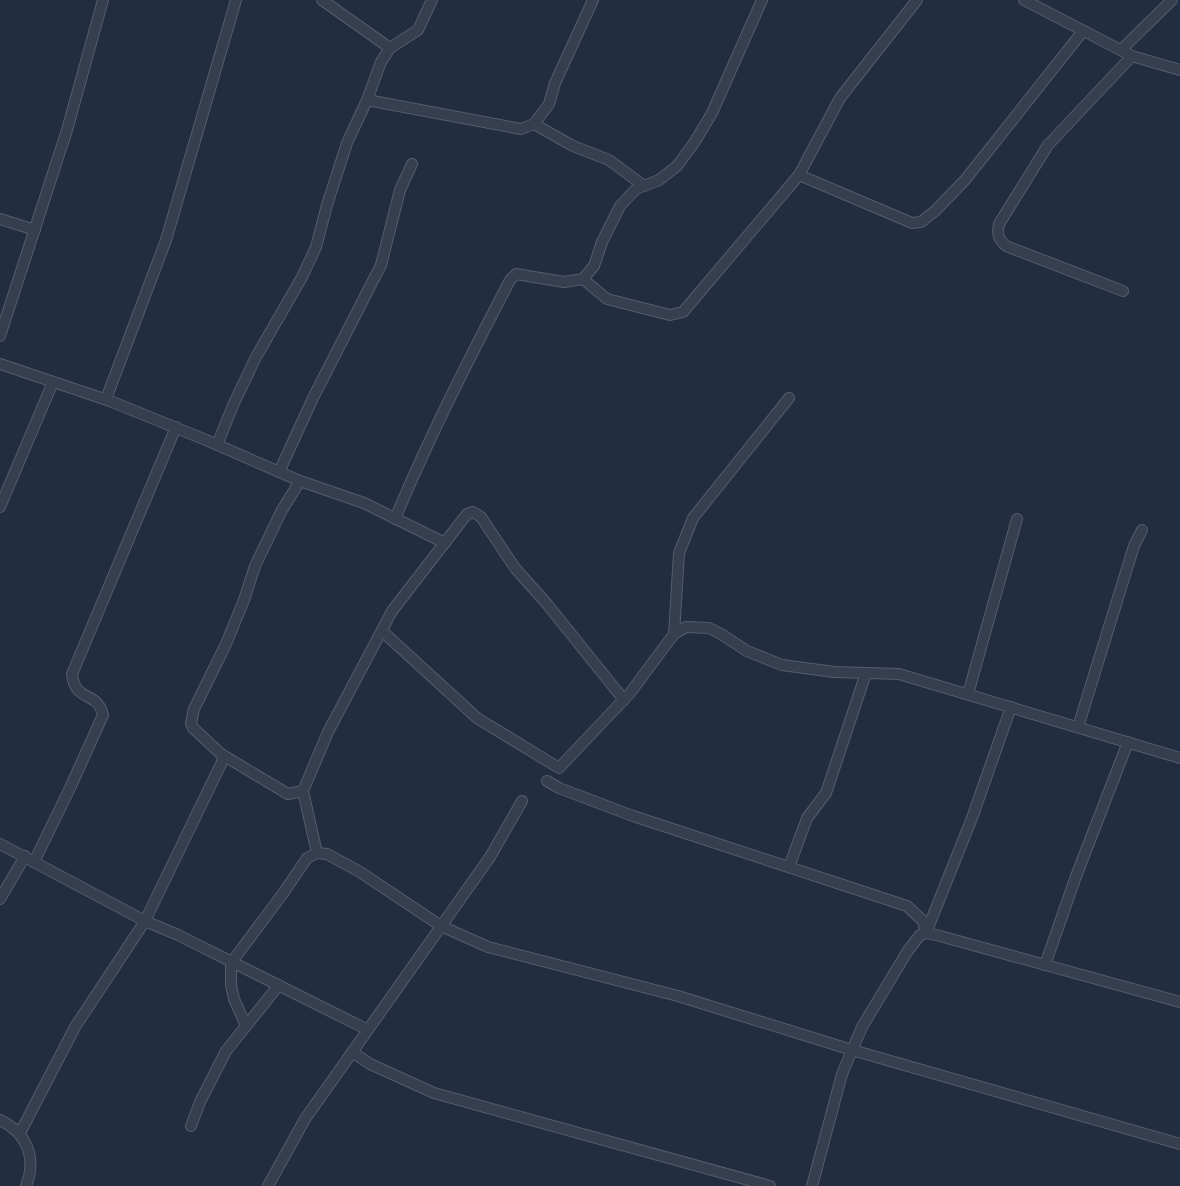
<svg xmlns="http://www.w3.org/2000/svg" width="1180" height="1186" font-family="'Roboto Condensed',sans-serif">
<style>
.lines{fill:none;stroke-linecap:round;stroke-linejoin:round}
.minor-casing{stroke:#545d6e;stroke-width:12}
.minor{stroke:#363f50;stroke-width:10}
</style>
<rect width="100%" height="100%" fill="#222d40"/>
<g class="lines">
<!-- minor casing -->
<g class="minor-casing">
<g id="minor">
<polyline points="322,0 390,48"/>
<polyline points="1024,0 1132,56 1180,70"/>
<polyline points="1121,50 1172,0"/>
<polyline points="367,100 381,62 390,48 418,30 432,0"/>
<polyline points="534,124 573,146 609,160 644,186"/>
<polyline points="799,175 912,223 921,222 935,211 965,180 1083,31"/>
<polyline points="0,219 35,230"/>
<polyline points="583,279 607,299 670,315 683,312 799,175 840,98 917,0"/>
<path d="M1123,291L1006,246C998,239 997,234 999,224L1048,145L1132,56"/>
<polyline points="0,336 67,130 103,0"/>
<polyline points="0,364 110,401 206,440 300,481 364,503 445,543"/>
<polyline points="106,399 166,240 236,0"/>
<polyline points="217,445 234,403 256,357 302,277 316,247 327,205 347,143 367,100 521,129 534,124 549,104 555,83 593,0"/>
<polyline points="279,472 313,398 381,265 400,190 412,164"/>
<polyline points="0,507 53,382"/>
<path d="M395,519C429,437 469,359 510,280L516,274L564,282L583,279L594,266L602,242L620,206L636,189L659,180L677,166L694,143L712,113L762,0"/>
<polyline points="382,631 477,718 559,768 630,693 674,634 686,627 709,628 721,634 747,651 782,665 834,672 899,674 1180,758"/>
<polyline points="674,634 679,553 693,518 789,398"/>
<polyline points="968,694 1017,519"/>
<polyline points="1078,727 1134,546 1142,530"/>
<polyline points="221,754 288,794 303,791"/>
<polyline points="547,781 559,788 633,816 907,906 923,921 926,933"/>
<polyline points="0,844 145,921 178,935 368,1030"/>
<polyline points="317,853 303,791 328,732 392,611 467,514 473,512 481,517 515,568 547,604 624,700"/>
<path d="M34,862L70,788L103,715C97,690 75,703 72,674L176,427"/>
<polyline points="789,867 807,818 826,793 866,673"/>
<polyline points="0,899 25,856"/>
<polyline points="926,933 972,818 1011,707"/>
<polyline points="1045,965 1075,879 1128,742"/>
<polyline points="246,1026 234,999 231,985 231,963 284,892 307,858 317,853 327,854 360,872 441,926 488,947 678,996 852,1050 1180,1144"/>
<polyline points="352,1052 370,1064 434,1093 770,1186"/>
<path d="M0,1120C27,1133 37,1158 26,1186"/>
<polyline points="191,1126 200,1102 226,1051 279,985"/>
<polyline points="20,1133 75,1027 145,921 221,764 223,759 221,754 193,728 191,723 194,709 226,644 244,600 255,566 282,510 300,481"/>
<polyline points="268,1186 305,1119 490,857 522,801"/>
<polyline points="812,1186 842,1074 862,1027 907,952 920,935 926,933 940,936 1180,1002"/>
</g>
</g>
<!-- minor -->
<use href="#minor" class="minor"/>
</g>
</svg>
